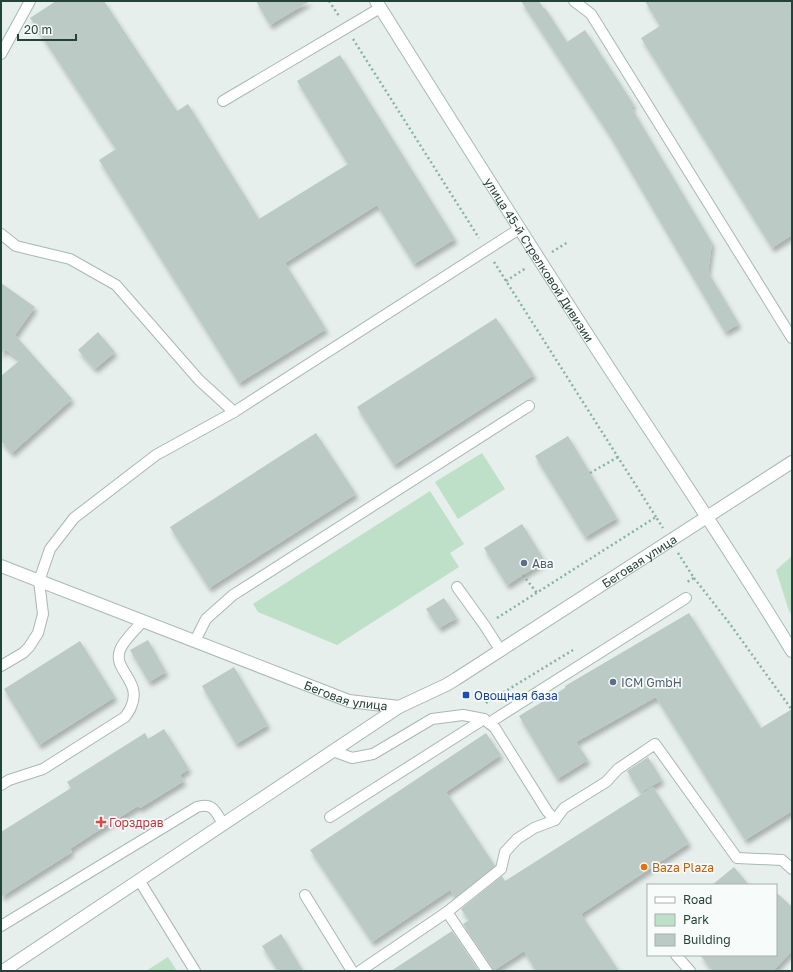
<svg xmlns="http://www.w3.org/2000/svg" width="793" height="972" font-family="'Golos Text',sans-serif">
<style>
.green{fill:#bfe0c8}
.building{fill:#bbcac4;filter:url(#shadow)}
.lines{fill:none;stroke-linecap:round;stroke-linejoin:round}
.service-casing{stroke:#a8b8b2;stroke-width:12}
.minor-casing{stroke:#a8b8b2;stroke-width:14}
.tertiary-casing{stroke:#a8b8b2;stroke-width:14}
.secondary-casing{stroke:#a4bbb3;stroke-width:14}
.path{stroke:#86b3a5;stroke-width:2.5;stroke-dasharray:2 3;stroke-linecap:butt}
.service{stroke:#fff;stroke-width:10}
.minor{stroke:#fff;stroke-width:12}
.tertiary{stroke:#fff;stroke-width:12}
.secondary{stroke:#fff;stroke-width:12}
.service-dot{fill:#5c6f8a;stroke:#f7fbf9;stroke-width:1.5}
.transit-dot{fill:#1a4fb4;stroke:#f7fbf9;stroke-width:1.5}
.health-dot{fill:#e0444e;stroke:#f7fbf9;stroke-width:1.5}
.food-dot{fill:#e8710a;stroke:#f7fbf9;stroke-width:1.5}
.labels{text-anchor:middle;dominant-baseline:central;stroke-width:3.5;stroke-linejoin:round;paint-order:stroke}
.street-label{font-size:12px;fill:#24423a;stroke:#f7fbf9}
.service-label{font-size:12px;fill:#4e5e75;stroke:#f7fbf9;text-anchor:start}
.transit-label{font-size:12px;fill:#164399;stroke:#f7fbf9;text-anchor:start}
.health-label{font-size:12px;fill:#be3a42;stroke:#f7fbf9;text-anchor:start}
.food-label{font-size:12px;fill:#c56008;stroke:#f7fbf9;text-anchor:start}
</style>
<defs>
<filter id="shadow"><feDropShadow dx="2.5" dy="4.5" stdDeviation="2" flood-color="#0004"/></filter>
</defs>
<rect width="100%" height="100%" fill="#e6efeb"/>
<!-- green -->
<g class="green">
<polygon points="482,453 505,489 458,519 435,482"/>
<polygon points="430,491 464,544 450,553 459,567 337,645 258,612 253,604"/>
<polygon points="792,556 792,615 789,611 776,570"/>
<polygon points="168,957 177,971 146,971"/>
</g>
<!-- building -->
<g class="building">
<polygon points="56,1 104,1 177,111 188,104 259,219 348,164 297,81 340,55 455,239 414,264 377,205 285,263 326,329 239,383 99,160 116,149 30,18"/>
<polygon points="256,1 310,1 270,25"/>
<polygon points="521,1 539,1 544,9 545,8 567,42 585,30 634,105 631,107 712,243 708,272 739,324 725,332 610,136"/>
<polygon points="645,1 792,1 792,235 772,248 641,38 660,26"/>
<polygon points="1,283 35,307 15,335 72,399 12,453 1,441 1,376 20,360 5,349 1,355"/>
<polygon points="496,318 534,375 394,465 357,407"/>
<polygon points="98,332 115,352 95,369 78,350"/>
<polygon points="316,433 356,494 209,588 170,527"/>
<polygon points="568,436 617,518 585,537 535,456"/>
<polygon points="522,524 545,561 507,585 484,548"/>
<polygon points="444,598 457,618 439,628 426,609"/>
<polygon points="689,613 761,728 792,709 792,811 745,840 656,697 576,742 588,760 557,779 519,716 565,688 565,686"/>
<polygon points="148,640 166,672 149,682 130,650"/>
<polygon points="80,641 115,697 39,745 4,689"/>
<polygon points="234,667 268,725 236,744 202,686"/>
<polygon points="164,729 189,769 180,775 184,781 140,808 138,806 85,839 70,849 72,852 1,897 1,832 71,788 67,782 145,733 148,739"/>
<polygon points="486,733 501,755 446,792 495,866 455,898 450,890 372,942 310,850"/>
<polygon points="648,757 662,780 640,793 627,771"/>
<polygon points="653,787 689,843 581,914 619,971 536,971 524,951 493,971 492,967 463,924 469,920 461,909 502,876 505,881"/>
<polygon points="734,867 749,885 712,885"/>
<polygon points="776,892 792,907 792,951 773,971 713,971 700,955 776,955"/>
<polygon points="452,931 479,971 391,971"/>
<polygon points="281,934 303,971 278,971 262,946"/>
</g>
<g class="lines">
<!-- service casing -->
<g class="service-casing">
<g id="service">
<polyline points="574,1 591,14 792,338"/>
<polyline points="1,54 30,1"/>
<polyline points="223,101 380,8"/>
<polyline points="1,234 16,246 70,259 116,285 199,380 234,412 519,229"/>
<polyline points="457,587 485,626 501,651"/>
<polyline points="195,641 206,619 233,595 529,406"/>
<polyline points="1,666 23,653 29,647 38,633 43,614 39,581 50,549 74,518 156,455 234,412"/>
<polyline points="489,723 686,598"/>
<polyline points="333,751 352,758 373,754 432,719 463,715 484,719 495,728 547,811 555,820"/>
<path d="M1,785L9,780L43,769L125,717C127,714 130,710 131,707C143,681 112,670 120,650C123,641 136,629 143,621"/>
<polyline points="330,817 484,719"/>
<polyline points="139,880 195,971"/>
<polyline points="305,895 352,971"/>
<polyline points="447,912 487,971"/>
<path d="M1,926L197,807C213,802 216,812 223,824"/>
<polyline points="676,955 690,971"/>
<polyline points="360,971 447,912 501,869 505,852 517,839 534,828 555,820 564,808 606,782 618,769 655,744 737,858 782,860 792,869"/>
</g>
</g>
<!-- minor casing -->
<g class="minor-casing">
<polyline id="minor" points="3,971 399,707"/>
</g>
<!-- tertiary casing -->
<g class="tertiary-casing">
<g id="tertiary">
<path id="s1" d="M1,566L349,701L399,707L446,685L456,679L792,462"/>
</g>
</g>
<!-- secondary casing -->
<g class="secondary-casing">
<g id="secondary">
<path id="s2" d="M376,1C454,125 531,248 611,371C672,464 734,556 792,651"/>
</g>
</g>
<!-- path -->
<g class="path">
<polyline points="329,1 339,16"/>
<polyline points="353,39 479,238"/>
<polyline points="552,252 568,242"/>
<polyline points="494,262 656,517"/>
<polyline points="506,281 526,268"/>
<polyline points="590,473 618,457"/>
<polyline points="678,553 694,578 685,583"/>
<polyline points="523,575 537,593"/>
<polyline points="694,578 730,624 792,710"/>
<polyline points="497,618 656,517 663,528"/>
<polyline points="486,703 573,650"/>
</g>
<!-- service -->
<use href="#service" class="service"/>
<!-- minor -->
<use href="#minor" class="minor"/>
<!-- tertiary -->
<use href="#tertiary" class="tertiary"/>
<!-- secondary -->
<use href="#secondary" class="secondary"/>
</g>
<!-- markers -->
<g class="service-dot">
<circle cx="524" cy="563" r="4"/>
<circle cx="613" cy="682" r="4"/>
</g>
<rect class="transit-dot" x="462" y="691" width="8" height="8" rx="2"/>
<path class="health-dot" d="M99 816h4v4h4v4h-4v4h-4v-4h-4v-4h4z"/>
<circle class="food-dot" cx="644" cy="867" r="4"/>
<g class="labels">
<!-- street labels -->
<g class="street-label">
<text stroke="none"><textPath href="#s2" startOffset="306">улица 45-й Стрелковой Дивизии</textPath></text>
<text stroke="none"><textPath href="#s1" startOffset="705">Беговая улица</textPath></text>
<text stroke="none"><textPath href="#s1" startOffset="369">Беговая улица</textPath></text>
</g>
<!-- service labels -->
<g class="service-label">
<text x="532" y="563">Ава</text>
<text x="621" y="682">ICM GmbH</text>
</g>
<!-- transit labels -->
<g class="transit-label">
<text x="474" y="695">Овощная база</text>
</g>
<!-- health labels -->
<g class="health-label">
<text x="109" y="822">Горздрав</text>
</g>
<!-- food labels -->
<g class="food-label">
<text x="652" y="867">Baza Plaza</text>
</g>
</g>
<!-- border -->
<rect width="793" height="972" fill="none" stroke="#24423a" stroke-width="4"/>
<!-- legend -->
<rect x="647" y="884" width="130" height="72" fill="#f7fbf9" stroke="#a3b1ad"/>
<rect x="655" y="897" width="20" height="6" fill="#ffffff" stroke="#a3b1ad"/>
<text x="683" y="904" font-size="12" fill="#24423a">Road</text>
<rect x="655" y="914" width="20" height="12" fill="#bfe0c8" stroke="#a3b1ad"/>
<text x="683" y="924" font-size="12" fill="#24423a">Park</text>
<rect x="655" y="934" width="20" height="12" fill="#bbcac4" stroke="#a3b1ad"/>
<text x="683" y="944" font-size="12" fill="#24423a">Building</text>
<!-- scale -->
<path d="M18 34v6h58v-6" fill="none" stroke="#24423a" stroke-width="2"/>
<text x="24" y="34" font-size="12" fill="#24423a" stroke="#f7fbf9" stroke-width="3" paint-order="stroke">20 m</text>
</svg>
